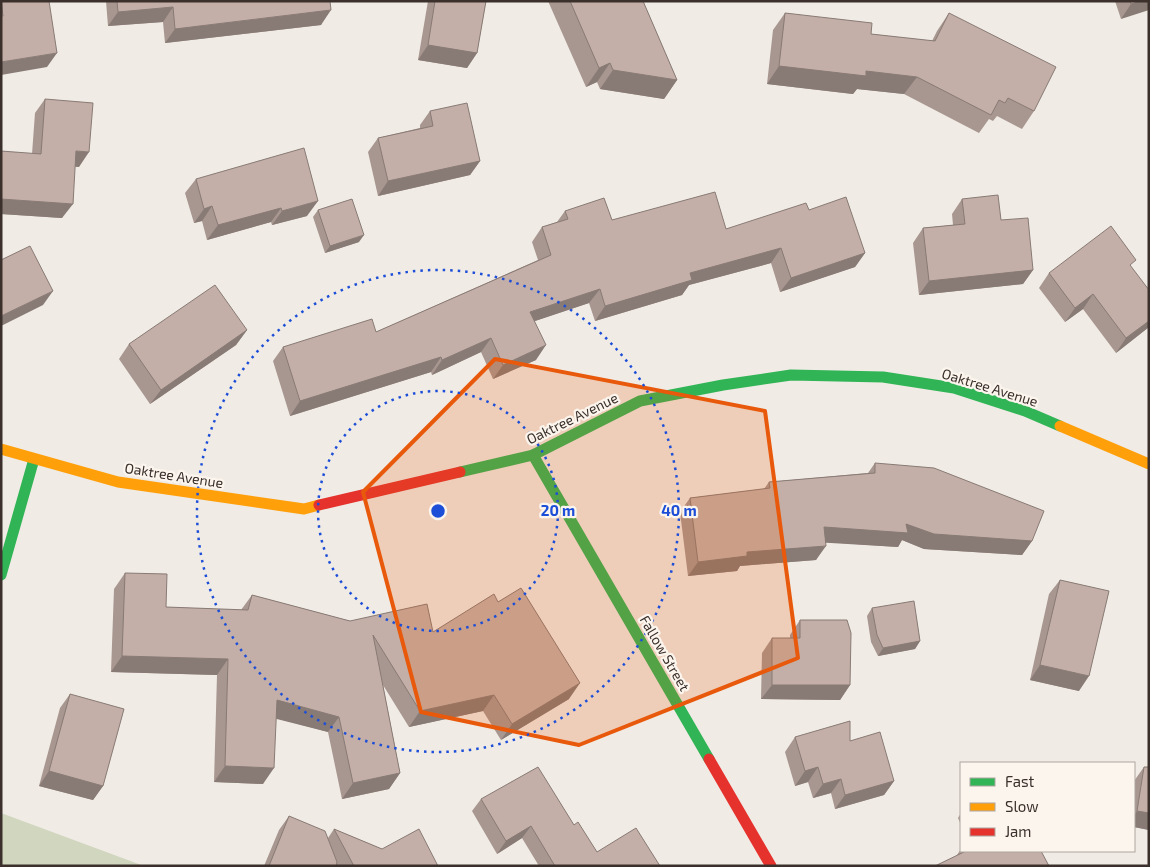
<svg xmlns="http://www.w3.org/2000/svg" width="1150" height="867" font-family="'Exo 2',sans-serif">
<style>
.green{fill:#d1d6bf}
.lines{fill:none;stroke-linecap:round;stroke-linejoin:round}
.fast{stroke:#30b455;stroke-width:11}
.slow{stroke:#ff9f0a;stroke-width:11}
.jam{stroke:#e5322d;stroke-width:11}
.wall{fill:#a89690}
.shaded-wall{fill:#887a75}
.building{fill:#c3afa7;stroke:#887a75}
.marked{fill:#e8590c;fill-opacity:0.2;stroke:#e8590c;stroke-width:4;stroke-linejoin:round}
.ring{fill:none;stroke:#1d4ed8;stroke-width:2.5;stroke-dasharray:2.5 5}
.labels{text-anchor:middle;dominant-baseline:central;stroke-width:4.5;stroke-linejoin:round;paint-order:stroke}
.street-label{font-size:14px;fill:#3b302b;stroke:#fbf5ee}
.centre{fill:#1d4ed8;stroke:#fbf5ee;stroke-width:2.5}
.ring-label{font-size:15px;text-anchor:middle;font-weight:bold;fill:#1d4ed8;stroke:#fbf5ee;stroke-width:4.5;stroke-linejoin:round;paint-order:stroke}
</style>
<rect width="100%" height="100%" fill="#f0ebe5"/>
<!-- green -->
<polygon class="green" points="1,813 144,866 1,866"/>
<g class="lines">
<!-- fast -->
<g class="fast">
<polyline points="533,455 709,759"/>
<polyline points="460,472 533,455 640,401 723,385 791,375 883,377 954,388 1025,411 1060,426"/>
<polyline points="1,575 34,459"/>
</g>
<!-- slow -->
<g class="slow">
<polyline points="1060,426 1149,464"/>
<polyline points="1,449 118,482 304,509 319,505"/>
</g>
<!-- jam -->
<g class="jam">
<polyline points="319,505 460,472"/>
<polyline points="709,759 771,866"/>
</g>
</g>
<!-- wall -->
<g class="wall">
<polygon points="106,1 330,1 321,25 165,43 163,22 108,26"/>
<polygon points="428,1 486,1 477,53 467,68 418,60"/>
<polygon points="548,1 643,1 677,80 664,99 600,89 597,82 586,87"/>
<polygon points="1115,1 1149,1 1121,19"/>
<polygon points="785,13 871,34 932,41 937,31 949,13 1034,111 1022,129 997,116 993,121 989,119 979,133 904,94 857,89 853,94 767,84 773,30"/>
<polygon points="45,99 79,167 75,166 62,218 1,214 1,151 32,154 35,113"/>
<polygon points="430,111 480,161 470,175 378,196 368,152 378,138 420,128 420,125"/>
<polygon points="196,179 307,216 272,225 271,222 207,240 202,221 194,223 185,193"/>
<polygon points="962,199 1001,220 1033,270 1023,284 919,295 913,243 923,228 953,225 952,214"/>
<polygon points="318,210 359,242 325,253 313,217"/>
<polygon points="809,210 865,253 855,267 780,292 771,263 689,285 682,295 595,321 589,303 535,321 536,360 493,379 481,352 432,375 431,372 290,416 273,361 283,347 376,332 538,260 532,242 542,227 557,222 565,211 612,220 726,229"/>
<polygon points="1131,267 1149,327 1116,353 1083,309 1065,322 1039,288 1049,273"/>
<polygon points="247,330 236,345 150,404 119,359 129,344"/>
<polygon points="875,463 1032,541 1022,555 924,549 902,540 898,547 825,542 816,560 740,566 737,571 688,576 680,512 690,498 764,489 769,482 868,473"/>
<polygon points="125,573 166,607 241,610 252,595 350,621 433,632 498,602 569,699 501,740 483,711 409,727 383,685 400,773 389,789 342,799 328,732 276,718 263,784 214,782 217,675 111,672 114,589"/>
<polygon points="1060,580 1079,691 1030,680 1049,594"/>
<polygon points="872,608 920,641 915,649 878,656 871,642 867,616"/>
<polygon points="800,620 850,685 840,700 761,699 762,653 772,638 790,638 790,635"/>
<polygon points="70,694 103,786 93,800 39,786 60,708"/>
<polygon points="795,737 850,741 894,781 884,795 835,809 831,793 813,798 808,782 795,786 785,752"/>
<polygon points="1144,767 1149,767 1149,830 1134,827 1134,781"/>
<polygon points="481,799 574,825 597,852 660,866 539,866 522,838 497,854 472,811"/>
<polygon points="961,813 961,825 958,818"/>
<polygon points="289,816 328,838 334,829 382,849 438,866 264,866 279,830"/>
<polygon points="961,849 961,851 1041,851 957,855"/>
</g>
<!-- shaded-wall -->
<g class="shaded-wall">
<polygon points="1141,1 1149,1 1149,10 1121,19 1131,4"/>
<polygon points="173,7 163,22 108,26 118,12"/>
<polygon points="331,10 321,25 165,43 175,29"/>
<polygon points="428,45 477,53 467,68 418,60"/>
<polygon points="57,53 47,67 1,75 1,62"/>
<polygon points="610,63 597,82 586,87 599,68"/>
<polygon points="779,66 866,71 917,77 904,94 857,89 853,94 767,84"/>
<polygon points="613,70 677,80 664,99 600,89"/>
<polygon points="76,151 89,152 79,167 66,166"/>
<polygon points="480,161 470,175 378,196 388,181"/>
<polygon points="1,199 73,204 62,218 1,214"/>
<polygon points="318,201 307,216 272,225 282,211"/>
<polygon points="212,206 202,221 194,223 204,209"/>
<polygon points="281,208 271,222 207,240 218,225"/>
<polygon points="364,235 359,242 325,253 330,246"/>
<polygon points="781,248 771,263 689,285 682,295 595,321 605,306 690,273"/>
<polygon points="865,253 855,267 780,292 791,278"/>
<polygon points="1033,270 1023,284 919,295 929,281"/>
<polygon points="600,289 589,303 520,326 530,312"/>
<polygon points="53,291 43,305 1,326 1,316"/>
<polygon points="1093,294 1083,309 1065,322 1075,308"/>
<polygon points="1149,321 1149,327 1116,353 1126,338"/>
<polygon points="247,330 236,345 150,404 161,390"/>
<polygon points="491,338 481,352 432,375 442,360"/>
<polygon points="546,345 536,360 493,379 503,365"/>
<polygon points="441,357 431,372 290,416 300,401"/>
<polygon points="906,524 1032,541 1022,555 924,549 902,540 898,547 814,542 824,527"/>
<polygon points="826,546 816,560 740,566 737,571 688,576 698,562 747,552"/>
<polygon points="920,641 915,649 878,656 883,648"/>
<polygon points="122,656 228,659 217,675 111,672"/>
<polygon points="1040,665 1089,676 1079,691 1030,680"/>
<polygon points="580,683 569,699 501,740 512,724"/>
<polygon points="772,685 850,685 840,700 761,699"/>
<polygon points="494,695 483,711 409,727 420,711"/>
<polygon points="277,700 339,717 328,732 265,716"/>
<polygon points="225,766 274,768 263,784 214,782"/>
<polygon points="818,767 808,782 795,786 805,771"/>
<polygon points="49,771 103,786 93,800 39,786"/>
<polygon points="400,773 389,789 342,799 353,783"/>
<polygon points="841,779 831,793 813,798 823,784"/>
<polygon points="894,781 884,795 835,809 845,795"/>
<polygon points="1137,811 1149,813 1149,830 1134,827 1134,816"/>
<polygon points="531,826 522,838 497,854 506,841"/>
</g>
<!-- building -->
<g class="building">
<polygon points="1,1 49,1 57,53 1,62 1,16 3,16"/>
<polygon points="117,1 330,1 331,10 175,29 173,7 118,12"/>
<polygon points="435,1 486,1 477,53 428,45"/>
<polygon points="570,1 643,1 677,80 613,70 610,63 599,68"/>
<polygon points="1130,1 1141,1 1131,4"/>
<polygon points="785,13 872,23 871,34 935,41 949,13 1056,67 1034,111 1008,98 1005,103 999,100 991,115 917,77 866,71 866,76 779,66"/>
<polygon points="45,99 93,103 89,152 76,151 73,204 1,199 1,151 41,154"/>
<polygon points="467,103 480,161 388,181 378,138 433,126 430,111"/>
<polygon points="304,148 318,201 282,211 281,208 218,225 212,206 204,209 196,179"/>
<polygon points="715,192 726,229 806,203 809,210 846,197 865,253 791,278 781,248 690,273 692,280 605,306 600,289 530,312 546,345 503,365 491,338 442,360 441,357 300,401 283,347 372,319 376,332 551,255 542,227 568,219 565,211 604,198 612,220"/>
<polygon points="998,195 1001,220 1028,218 1033,270 929,281 923,228 965,224 962,199"/>
<polygon points="352,199 364,235 330,246 318,210"/>
<polygon points="1111,226 1136,260 1130,265 1149,290 1149,321 1126,338 1093,294 1075,308 1049,273"/>
<polygon points="30,246 53,291 1,316 1,260"/>
<polygon points="215,285 247,330 161,390 129,344"/>
<polygon points="875,463 934,468 1044,511 1032,541 934,534 906,524 908,533 824,527 826,546 747,552 747,556 698,562 690,498 770,488 769,482 875,473"/>
<polygon points="125,573 167,574 166,607 248,610 252,595 350,621 427,604 433,632 494,594 498,602 521,588 580,683 512,724 494,695 420,711 373,635 400,773 353,783 339,717 277,700 274,768 225,766 228,659 122,656"/>
<polygon points="1060,580 1109,591 1089,676 1040,665"/>
<polygon points="914,601 920,641 883,648 877,635 872,608"/>
<polygon points="800,620 847,620 851,633 850,685 772,685 772,638 800,638"/>
<polygon points="70,694 124,709 103,786 49,771"/>
<polygon points="850,721 850,741 880,732 894,781 845,795 841,779 823,784 818,767 805,771 795,737"/>
<polygon points="538,767 574,825 578,822 597,852 636,828 660,866 555,866 531,826 506,841 481,799"/>
<polygon points="1144,767 1149,767 1149,813 1137,811"/>
<polygon points="289,816 325,831 337,862 336,866 269,866"/>
<polygon points="334,829 382,849 419,829 438,866 354,866"/>
<polygon points="966,851 1041,851 1049,866 935,866"/>
</g>
<!-- marked area -->
<path class="marked" d="M495,359L765,411L798,658L579,745L421,712L363,492Z"/>
<!-- distance rings -->
<g class="ring">
<circle cx="438" cy="511" r="120"/>
<circle cx="438" cy="511" r="241"/>
</g>
<g class="labels">
<!-- street labels -->
<g class="street-label">
<text transform="translate(990 387) rotate(17)">Oaktree Avenue</text>
<text transform="translate(572 418) rotate(-26)">Oaktree Avenue</text>
<text transform="translate(174 475) rotate(9)">Oaktree Avenue</text>
<text transform="translate(665 653) rotate(60)">Fallow Street</text>
</g>
</g>
<circle cx="438" cy="511" r="8" class="centre"/>
<g class="ring-label">
<text x="558" y="516">20 m</text>
<text x="679" y="516">40 m</text>
</g>
<!-- border -->
<rect width="1150" height="867" fill="none" stroke="#3b302b" stroke-width="5"/>
<!-- legend -->
<rect x="960" y="762" width="175" height="90" fill="#fbf5ee" stroke="#aea6a0"/>
<rect x="970" y="778" width="25" height="8" fill="#30b455" stroke="#aea6a0"/>
<text x="1005" y="787" font-size="15" fill="#3b302b">Fast</text>
<rect x="970" y="803" width="25" height="8" fill="#ff9f0a" stroke="#aea6a0"/>
<text x="1005" y="812" font-size="15" fill="#3b302b">Slow</text>
<rect x="970" y="828" width="25" height="8" fill="#e5322d" stroke="#aea6a0"/>
<text x="1005" y="837" font-size="15" fill="#3b302b">Jam</text>
</svg>
